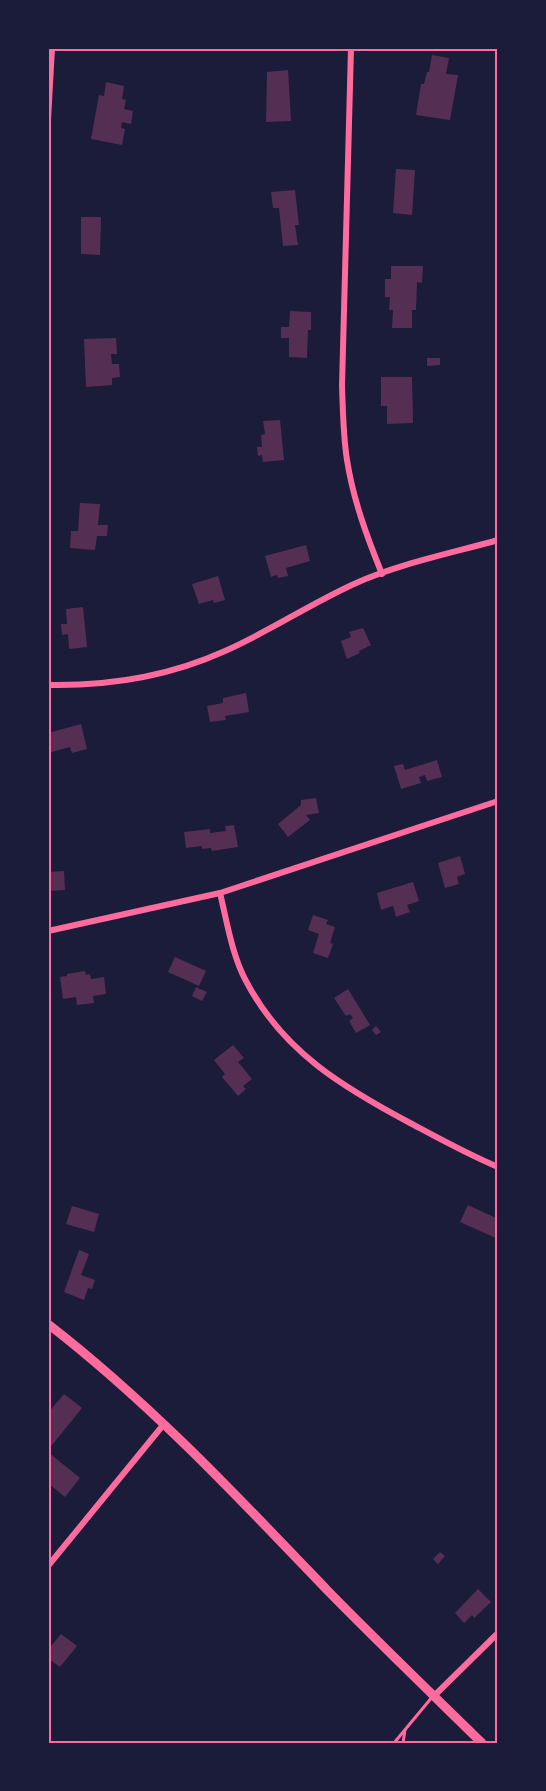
<svg xmlns="http://www.w3.org/2000/svg" width="546" height="1791" font-family="'Fira Sans',sans-serif">
<style>
.building{fill:#542f53}
.lines{fill:none;stroke-linecap:round;stroke-linejoin:round}
.service{stroke:#ff6b9d;stroke-width:3}
.minor{stroke:#ff6b9d;stroke-width:6}
.primary{stroke:#ff6b9d;stroke-width:9}
.neatline{fill:none;stroke:#ff6b9d;stroke-width:2}
</style>
<rect width="100%" height="100%" fill="#1b1b3a"/>
<!-- building -->
<g class="building">
<polygon points="432,55 449,58 446,74 458,75 450,120 416,115 421,84 424,84 427,72 429,72"/>
<polygon points="288,70 291,121 266,122 267,72"/>
<polygon points="106,82 124,86 122,99 126,100 124,109 133,111 131,124 122,122 121,128 125,129 122,145 91,139 99,95 104,96"/>
<polygon points="396,169 415,170 412,215 393,213"/>
<polygon points="295,190 299,225 295,225 298,245 283,246 279,208 273,208 271,192"/>
<polygon points="81,217 101,217 100,255 81,254"/>
<polygon points="391,266 423,266 422,283 417,282 416,310 412,310 412,328 392,328 393,310 389,310 390,297 385,297 385,279 391,279"/>
<polygon points="290,311 311,312 311,330 308,330 307,358 289,357 289,338 281,338 281,327 289,327"/>
<polygon points="116,338 117,354 111,354 112,364 119,364 120,377 112,378 112,385 86,387 84,339"/>
<polygon points="427,358 440,358 440,365 427,366"/>
<polygon points="381,377 412,377 413,423 387,424 387,406 381,406"/>
<polygon points="280,420 284,460 263,462 262,455 258,456 257,447 262,447 261,435 265,434 263,421"/>
<polygon points="80,503 100,504 98,525 108,525 107,536 97,536 95,550 70,548 71,531 78,531"/>
<polygon points="306,545 310,561 286,568 288,576 278,578 277,575 271,577 265,556"/>
<polygon points="218,576 225,600 214,603 213,600 199,604 192,584"/>
<polygon points="83,607 87,647 69,649 68,634 62,635 61,624 67,624 66,609"/>
<polygon points="363,628 371,645 359,651 360,653 347,659 341,641 351,637 349,632"/>
<polygon points="246,693 249,712 225,716 226,720 210,722 207,706 223,703 223,698"/>
<polygon points="81,724 87,749 72,753 70,747 48,753 48,733"/>
<polygon points="437,760 442,777 427,781 425,775 419,777 421,783 401,789 394,766 403,764 405,770"/>
<polygon points="316,798 319,813 306,815 310,820 288,837 278,824 301,805 301,800"/>
<polygon points="234,825 238,847 212,851 211,848 202,849 202,846 186,848 184,832 210,829 210,833 226,831 225,826"/>
<polygon points="460,856 465,874 457,877 459,884 445,888 438,863"/>
<polygon points="64,871 65,890 48,891 48,872"/>
<polygon points="413,882 419,901 407,905 410,912 396,917 393,906 381,910 377,893"/>
<polygon points="313,915 328,920 326,924 335,927 330,943 333,944 328,958 313,953 319,934 308,930"/>
<polygon points="175,957 206,971 199,986 168,972"/>
<polygon points="85,971 86,975 90,974 91,979 104,977 106,994 93,996 94,1003 77,1005 76,997 63,999 60,977 67,976 67,974"/>
<polygon points="196,987 207,992 202,1001 192,996"/>
<polygon points="348,989 370,1025 356,1033 349,1021 353,1018 350,1014 346,1016 334,998"/>
<polygon points="376,1026 381,1032 376,1035 372,1030"/>
<polygon points="233,1045 244,1058 238,1062 252,1079 243,1086 246,1089 238,1096 222,1077 225,1074 214,1060"/>
<polygon points="468,1205 498,1219 498,1239 460,1222"/>
<polygon points="72,1206 99,1214 94,1232 66,1224"/>
<polygon points="79,1250 89,1254 81,1275 95,1280 92,1289 88,1288 84,1300 64,1292"/>
<polygon points="64,1394 82,1408 48,1450 48,1413"/>
<polygon points="48,1452 80,1478 65,1497 48,1483"/>
<polygon points="440,1552 445,1556 438,1564 433,1559"/>
<polygon points="478,1589 491,1602 474,1618 472,1615 464,1623 455,1613"/>
<polygon points="61,1634 77,1646 60,1667 52,1661 48,1666 48,1650"/>
</g>
<g class="lines">
<!-- service -->
<g class="service">
<polyline points="394,1743 433,1696"/>
<polyline points="403,1743 405,1730"/>
</g>
<!-- minor -->
<g class="minor">
<path d="M351,48L342,386C343,410 343,435 347,460C353,499 367,537 382,574"/>
<polyline points="48,120 52,48"/>
<path d="M48,685C108,686 170,676 225,651C270,631 310,604 354,584C398,564 452,553 498,540"/>
<path d="M220,893C227,922 232,955 246,981C283,1052 344,1088 412,1124C440,1139 469,1155 498,1167"/>
<polyline points="48,931 220,893 498,801"/>
<polyline points="48,1566 164,1424"/>
<polyline points="434,1696 498,1633"/>
</g>
<!-- primary -->
<path class="primary" d="M48,1324C150,1403 238,1497 327,1590C378,1642 430,1692 482,1743"/>
</g>
<!-- border -->
<rect width="546" height="1791" fill="none" stroke="#1b1b3a" stroke-width="99"/>
<rect x="50" y="50" width="446" height="1692" class="neatline"/>
</svg>
